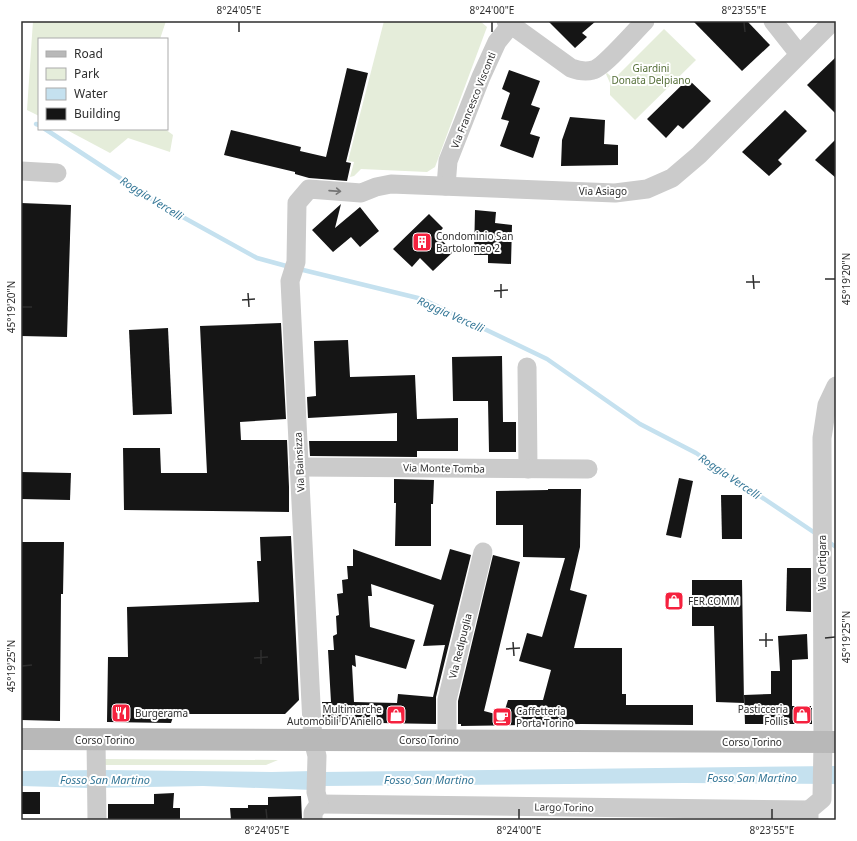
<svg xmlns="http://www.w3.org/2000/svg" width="857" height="841" font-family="'Noto Sans',sans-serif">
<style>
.green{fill:#e5edda}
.water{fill:#c5e1ef}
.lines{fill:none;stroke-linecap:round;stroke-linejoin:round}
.stream{stroke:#c5e1ef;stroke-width:4.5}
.building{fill:#151515;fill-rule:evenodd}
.street{stroke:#cbcbcb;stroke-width:19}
.secondary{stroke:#b8b8b8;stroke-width:22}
.oneway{stroke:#757575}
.ticks{fill:none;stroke:#2e2e2e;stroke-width:1.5}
.labels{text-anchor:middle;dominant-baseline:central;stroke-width:4;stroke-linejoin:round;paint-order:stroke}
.park-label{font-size:10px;fill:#546e37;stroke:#fff}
.street-label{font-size:10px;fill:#2e2e2e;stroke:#fff}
.poi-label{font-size:10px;fill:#2e2e2e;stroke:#fff;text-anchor:start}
.water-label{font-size:11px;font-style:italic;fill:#357797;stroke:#fff}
.neatline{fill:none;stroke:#2e2e2e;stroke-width:1.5}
.ticks-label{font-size:10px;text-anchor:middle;fill:#2e2e2e}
</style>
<rect width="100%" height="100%" fill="#fff"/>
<!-- green -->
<g class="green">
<polygon points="33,21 166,21 160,39 39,39 39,116 27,110"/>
<polygon points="384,21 480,21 487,27 435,167 427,172 361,169 354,176 350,177 354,162 348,161"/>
<polygon points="664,29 696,60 635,120 610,95 610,83 606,74 607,73 614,79"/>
<polygon points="65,129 165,129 173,135 170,152 128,138 110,153"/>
<polygon points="102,759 278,760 266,765 100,765"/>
</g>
<!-- water -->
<polygon class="water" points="836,766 836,784 684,783 322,786 313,790 203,786 91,788 21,786 21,771 101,770 272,772 313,771 323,772"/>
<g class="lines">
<!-- stream -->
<g class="stream">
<polyline points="36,124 39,125"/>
<polyline points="45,129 161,205 257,258 290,267"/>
<polyline points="299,269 422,299 547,359 640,424 696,453 818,535"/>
<polyline points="827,541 836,547"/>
</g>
</g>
<!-- building -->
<g class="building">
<polygon points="548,21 596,21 582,33 587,37 575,48"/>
<polygon points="693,21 747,21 770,45 742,71"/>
<polygon points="836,57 836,114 807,85"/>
<polygon points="347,68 368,73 346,162 351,163 347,181 309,178 295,174 295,172 224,155 231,130 301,147 300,151 326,157"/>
<polygon points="509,70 540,81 531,105 540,108 530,134 540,137 533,158 500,146 509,121 501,119 510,93 502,89"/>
<polygon points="688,79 711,101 683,129 678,125 666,138 647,119"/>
<polygon points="785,110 807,131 778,160 782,164 769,176 742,152"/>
<polygon points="570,117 605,120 604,144 618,145 618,165 561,166 562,140"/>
<polygon points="836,139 836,178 815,160"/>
<polygon points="21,203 71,205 67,337 21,336"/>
<polygon points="341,204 335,228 360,207 379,231 360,247 351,237 333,252 312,230"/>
<polygon points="475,210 496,212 495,223 512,225 511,264 488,263 488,255 474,255"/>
<polygon points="429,214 443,228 437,235 453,252 433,271 420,258 412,267 393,249"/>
<polygon points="281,323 286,419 240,422 241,440 287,440 289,487 289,512 124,510 123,448 160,448 161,473 207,473 200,326"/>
<polygon points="168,328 172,414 133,415 129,330"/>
<polygon points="348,340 350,377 415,375 417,419 458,418 458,451 417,451 417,457 310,456 309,441 397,441 397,413 308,418 307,397 316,396 314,341"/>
<polygon points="502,356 503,422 516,422 516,452 489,452 488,401 453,401 452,357"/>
<polygon points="21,472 71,473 70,500 21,499"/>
<polygon points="679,478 693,481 681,538 666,535"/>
<polygon points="394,479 434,480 433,504 431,504 431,546 395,546 396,503 394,503"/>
<polygon points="548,489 581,489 580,547 570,590 587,595 574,648 622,648 622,694 626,694 626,705 693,705 693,725 582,724 461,726 461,724 458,724 458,701 493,555 520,562 484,711 503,716 508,700 543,700 551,670 519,661 527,633 542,637 565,558 523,557 523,525 496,525 496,491 548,490"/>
<polygon points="721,495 742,495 742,539 722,539"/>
<polygon points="291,536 299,700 285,714 174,714 171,723 107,722 108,657 128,657 127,607 259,602 257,561 261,561 260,537"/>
<polygon points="21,542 64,542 63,594 61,594 60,721 21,720"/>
<path d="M353,549L441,580L450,549L471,555L436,697V724L323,722L322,702H331L328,650H334L333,636L337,634L336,616L339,615L337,594L343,593L342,580L348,579L347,566H353ZM371,584L434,605L423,646L445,645L433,697L398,694L397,703L354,702L352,665L356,667L355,655L406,669L415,640L370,627L368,596H372Z"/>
<polygon points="787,568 811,568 811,612 786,611"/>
<polygon points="692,580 742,580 744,703 716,702 714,626 692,626"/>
<polygon points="807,634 808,659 792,660 792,706 811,706 811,708 812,708 812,724 745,724 744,695 771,694 771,671 780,671 778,636"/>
<rect x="21" y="792" width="19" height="22"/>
<polygon points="174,793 173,808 180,808 180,820 108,820 108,804 154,804 154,794"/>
<polygon points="301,796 302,820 231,820 230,808 248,808 248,805 268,805 268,797"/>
</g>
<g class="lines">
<!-- street -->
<g class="street">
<path d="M506,21L571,68C579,71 585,72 593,70C603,68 635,31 645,21"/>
<polyline points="773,21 799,54"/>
<polyline points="21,171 57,173"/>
<polyline points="446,186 448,161 481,77 497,42 514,21"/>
<polyline points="527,367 528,469"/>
<polyline points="299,467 588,469"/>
<polyline points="96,740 97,820"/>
<polyline points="447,740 447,700 483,552"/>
<polyline points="319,804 809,810"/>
<polyline points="313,820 313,813 319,804 316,792 317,756 313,740 312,724 290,281 296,262 297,203 309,189 361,193 376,187 391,184 615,193 647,189 672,178 699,155 833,21"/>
<polyline points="809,820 809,810 822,799 823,742 822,438 827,405 836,386"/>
</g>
<!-- secondary -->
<polyline class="secondary" points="21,739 836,742"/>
</g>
<!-- one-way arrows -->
<defs><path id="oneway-shaft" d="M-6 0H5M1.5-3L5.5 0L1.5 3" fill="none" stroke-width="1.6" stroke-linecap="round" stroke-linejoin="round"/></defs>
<use class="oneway" href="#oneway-shaft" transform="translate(335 191) rotate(4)"/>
<!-- ticks -->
<path class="ticks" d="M239,22V32M492,22V32M744,22L745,32M753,275L754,289M825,279H835M746,282H760M501,284V298M494,291L508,290M248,293L249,307M242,300L255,299M22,307H32M766,633V647M825,638L835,637M759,640H773M513,642L514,656M506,649L520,648M261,650V664M254,658L268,657M22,666L32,665M266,809L267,819M519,809V819M772,809V819"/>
<!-- icons -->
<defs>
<g id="building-square" transform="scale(1)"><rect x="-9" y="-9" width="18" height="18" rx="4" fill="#f5213e" stroke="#fff"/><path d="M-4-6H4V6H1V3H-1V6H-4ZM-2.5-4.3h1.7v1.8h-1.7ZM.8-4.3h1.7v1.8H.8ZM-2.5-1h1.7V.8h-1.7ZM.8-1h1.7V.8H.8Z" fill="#fff"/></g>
<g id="shop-square" transform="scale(1)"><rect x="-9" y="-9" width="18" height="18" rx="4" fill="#f5213e" stroke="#fff"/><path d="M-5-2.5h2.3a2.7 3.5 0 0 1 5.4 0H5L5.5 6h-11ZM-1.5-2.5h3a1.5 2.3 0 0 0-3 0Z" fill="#fff"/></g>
<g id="restaurant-square" transform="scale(1)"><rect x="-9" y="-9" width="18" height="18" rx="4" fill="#f5213e" stroke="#fff"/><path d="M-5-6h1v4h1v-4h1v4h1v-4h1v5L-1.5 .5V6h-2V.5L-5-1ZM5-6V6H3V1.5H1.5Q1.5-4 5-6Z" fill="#fff"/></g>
<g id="cafe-square" transform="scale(1)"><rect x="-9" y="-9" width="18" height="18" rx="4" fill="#f5213e" stroke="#fff"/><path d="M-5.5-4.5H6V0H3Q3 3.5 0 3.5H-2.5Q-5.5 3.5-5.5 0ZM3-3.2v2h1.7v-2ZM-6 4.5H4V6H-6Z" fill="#fff"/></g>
</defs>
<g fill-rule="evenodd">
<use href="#building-square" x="422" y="242"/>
<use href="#shop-square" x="674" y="601"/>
<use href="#restaurant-square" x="121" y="713"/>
<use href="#shop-square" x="396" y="715"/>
<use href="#shop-square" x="802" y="715"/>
<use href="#cafe-square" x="502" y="717"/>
</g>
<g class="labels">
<!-- park labels -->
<g class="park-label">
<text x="651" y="68">Giardini<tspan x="651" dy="12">Donata Delpiano</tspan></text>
</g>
<!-- street labels -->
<g class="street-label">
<text transform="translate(473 100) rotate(-68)">Via Francesco Visconti</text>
<text x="603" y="191">Via Asiago</text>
<text transform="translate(299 462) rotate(-93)">Via Bainsizza</text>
<text transform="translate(444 468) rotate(1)">Via Monte Tomba</text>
<text transform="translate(822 563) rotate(-90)">Via Ortigara</text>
<text transform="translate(460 646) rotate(-76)">Via Redipuglia</text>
<text x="105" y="740">Corso Torino</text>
<text x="429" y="740">Corso Torino</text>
<text x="752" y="742">Corso Torino</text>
<text transform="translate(564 807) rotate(1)">Largo Torino</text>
</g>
<!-- poi labels -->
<g class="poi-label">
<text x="436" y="236">Condominio San<tspan x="436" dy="12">Bartolomeo 2</tspan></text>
<text x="688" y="601">FER.COMM</text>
<text x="382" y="709" text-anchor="end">Multimarche<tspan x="382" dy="12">Automobili D'Aniello</tspan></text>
<text x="788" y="709" text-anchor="end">Pasticceria<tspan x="788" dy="12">Follis</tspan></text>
<text x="516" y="711">Caffetteria<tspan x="516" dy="12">Porta Torino</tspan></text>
<text x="135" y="713">Burgerama</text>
</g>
<!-- water labels -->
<g class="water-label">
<text transform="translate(152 198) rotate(32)">Roggia Vercelli</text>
<text transform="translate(451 314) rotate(24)">Roggia Vercelli</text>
<text transform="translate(730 476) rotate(34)">Roggia Vercelli</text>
<text x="752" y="777">Fosso San Martino</text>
<text x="105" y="779">Fosso San Martino</text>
<text x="429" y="779">Fosso San Martino</text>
</g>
</g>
<!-- border -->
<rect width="857" height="841" fill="none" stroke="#ffffff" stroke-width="44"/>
<!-- legend -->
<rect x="38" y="38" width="130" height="92" fill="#ffffff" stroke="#ababab"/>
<rect x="46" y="51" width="20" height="6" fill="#b8b8b8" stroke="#ababab"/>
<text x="74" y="58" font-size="12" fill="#2e2e2e">Road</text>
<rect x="46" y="68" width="20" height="12" fill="#e5edda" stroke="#ababab"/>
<text x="74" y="78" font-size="12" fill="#2e2e2e">Park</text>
<rect x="46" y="88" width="20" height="12" fill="#c5e1ef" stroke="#ababab"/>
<text x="74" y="98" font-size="12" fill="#2e2e2e">Water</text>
<rect x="46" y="108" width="20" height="12" fill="#151515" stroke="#ababab"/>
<text x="74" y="118" font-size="12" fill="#2e2e2e">Building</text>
<rect x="22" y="22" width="813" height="797" class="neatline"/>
<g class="ticks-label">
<text x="239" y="14">8°24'05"E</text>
<text x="492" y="14">8°24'00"E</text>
<text x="744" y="14">8°23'55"E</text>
<text transform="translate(846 279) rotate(-90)" y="4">45°19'20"N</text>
<text transform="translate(11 307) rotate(-90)" y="4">45°19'20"N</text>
<text transform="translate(846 637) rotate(-90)" y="4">45°19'25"N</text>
<text transform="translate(11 666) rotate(-90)" y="4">45°19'25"N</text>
<text x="267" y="834">8°24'05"E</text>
<text x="519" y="834">8°24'00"E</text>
<text x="772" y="834">8°23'55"E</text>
</g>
</svg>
